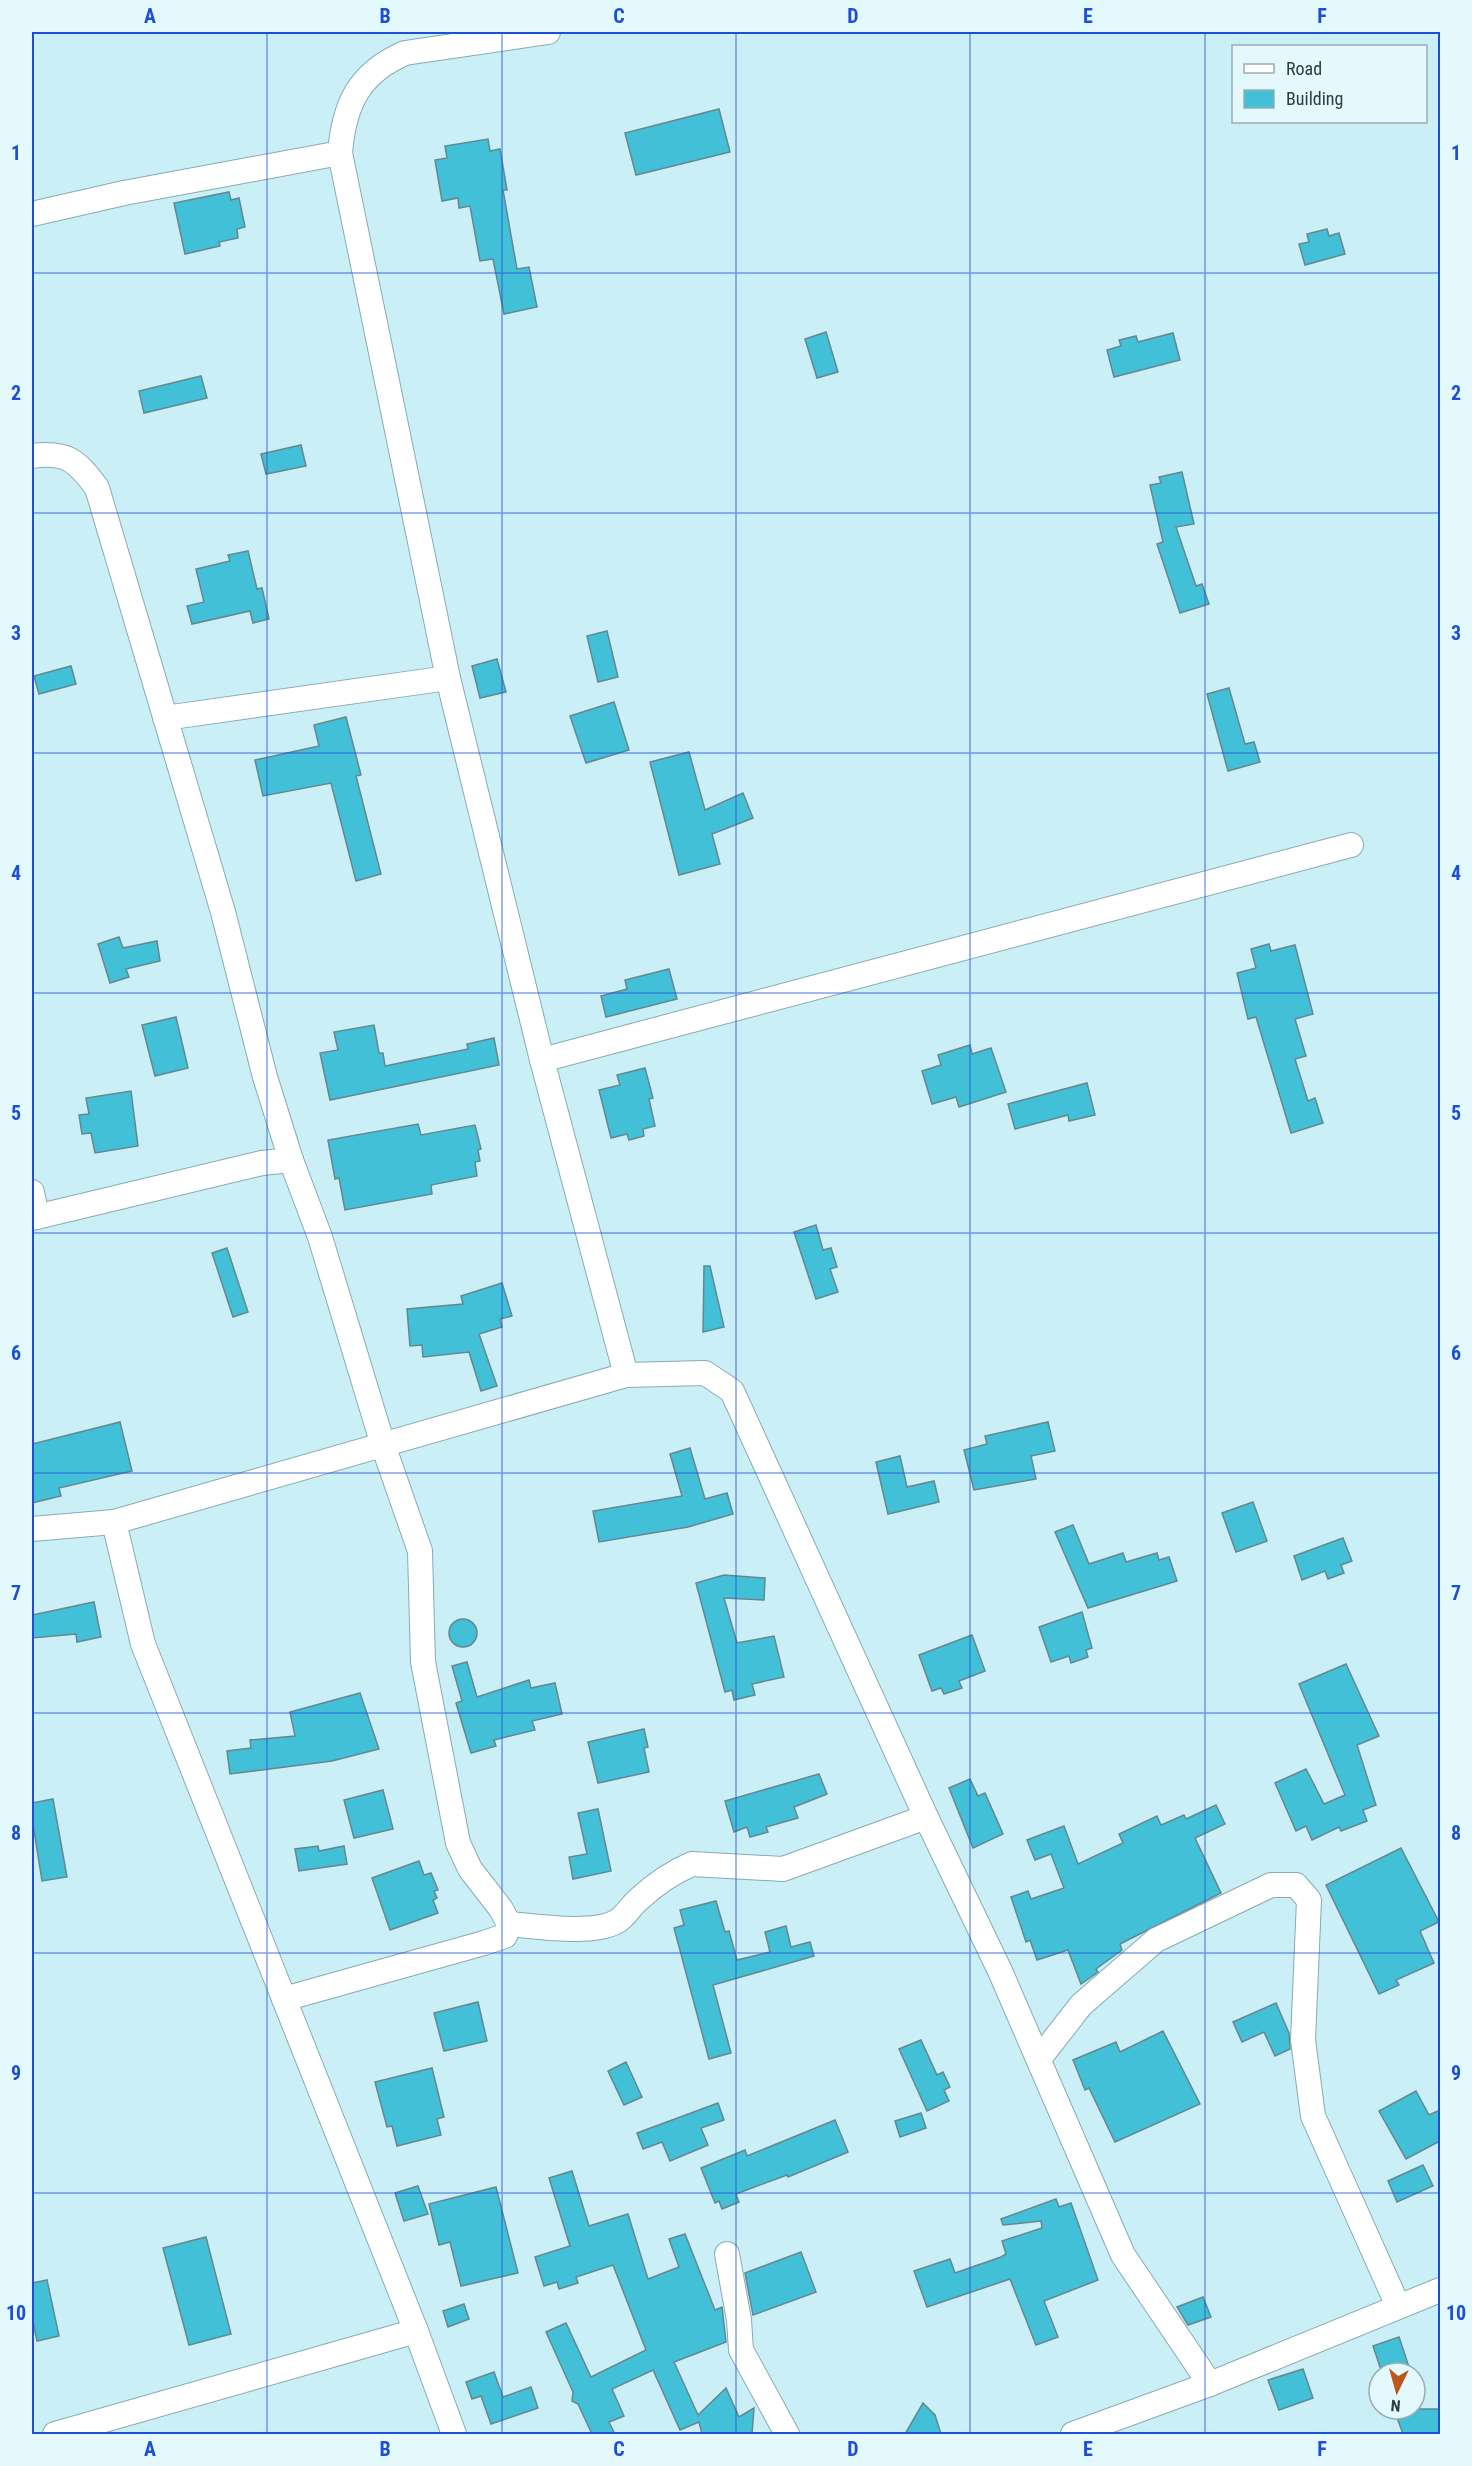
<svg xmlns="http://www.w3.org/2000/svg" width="1472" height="2466" font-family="'Roboto Condensed',sans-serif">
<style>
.building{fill:#42c0d7;stroke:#65878f;stroke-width:1.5}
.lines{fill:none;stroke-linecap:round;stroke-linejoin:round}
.street-casing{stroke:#88abb2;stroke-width:26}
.street{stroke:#fff;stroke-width:24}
.grid{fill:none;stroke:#1d4ed8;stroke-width:1.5;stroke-opacity:0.55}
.neatline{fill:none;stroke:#1d4ed8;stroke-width:2}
.grid-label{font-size:20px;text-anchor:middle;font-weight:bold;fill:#1d4ed8}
</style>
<rect width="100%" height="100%" fill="#caeff7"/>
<!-- building -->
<g class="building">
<polygon points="719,109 730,152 636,175 625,133"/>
<polygon points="488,139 490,151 500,149 507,190 503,190 517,269 529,267 537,307 504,314 493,259 480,261 470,206 459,208 458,198 442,201 435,160 447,158 445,146"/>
<polygon points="229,192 231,200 239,198 245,227 237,229 238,238 219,242 220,246 185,254 174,203"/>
<polygon points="1327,229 1329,236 1339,233 1345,254 1305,265 1299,244 1309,242 1307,234"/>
<polygon points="826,332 838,372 817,378 805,339"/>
<polygon points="1173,333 1180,360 1114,377 1107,350 1121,346 1119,340 1136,336 1138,342"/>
<polygon points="201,376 207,398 144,413 139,391"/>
<polygon points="301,445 306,466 266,474 261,454"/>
<polygon points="1182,472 1194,524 1176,527 1196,586 1202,584 1209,604 1180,613 1157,544 1163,542 1150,485 1161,483 1159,477"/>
<polygon points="248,551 257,589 262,588 269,619 253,623 250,611 192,624 187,606 204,602 196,569 230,561 228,555"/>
<polygon points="607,631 618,677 598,682 587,636"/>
<polygon points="497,659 506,692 480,698 472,666"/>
<polygon points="71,666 76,684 39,694 34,676"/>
<polygon points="1229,688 1245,744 1254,742 1260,762 1228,771 1207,694"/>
<polygon points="614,702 629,750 586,763 570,716"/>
<polygon points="346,717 361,775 356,776 381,874 356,881 331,783 263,796 255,760 319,746 314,725"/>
<polygon points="689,752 705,810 743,793 753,818 712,834 720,864 679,875 650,762"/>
<polygon points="119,937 123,948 157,941 160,961 126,969 129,977 110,983 98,944"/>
<polygon points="1269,944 1271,951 1295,945 1313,1014 1295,1019 1306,1056 1295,1059 1308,1101 1315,1098 1323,1123 1291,1133 1256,1017 1248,1019 1237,973 1256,968 1251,949"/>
<polygon points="669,969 677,999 606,1017 601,996 627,989 625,980"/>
<polygon points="176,1017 188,1068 155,1076 142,1025"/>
<polygon points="374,1025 379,1053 383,1053 385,1066 468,1049 467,1044 494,1038 499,1065 330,1100 320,1053 338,1050 334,1032"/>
<polygon points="970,1045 972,1054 991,1048 1006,1092 959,1107 956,1097 932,1104 922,1071 941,1065 938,1055"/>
<polygon points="645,1068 653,1098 649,1099 655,1126 643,1129 644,1136 629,1140 627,1134 611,1138 599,1090 620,1085 617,1075"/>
<polygon points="1087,1083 1095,1115 1069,1121 1068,1115 1015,1129 1008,1104"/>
<polygon points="131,1091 138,1146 95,1153 91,1133 82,1134 79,1115 89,1114 86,1098"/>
<polygon points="418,1124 421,1135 475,1125 481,1149 478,1150 480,1161 475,1162 477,1176 431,1185 432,1194 345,1210 339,1178 335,1179 328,1140"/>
<polygon points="816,1225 823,1250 831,1248 837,1267 830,1269 838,1292 816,1299 794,1232"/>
<polygon points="227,1248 248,1312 233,1317 212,1253"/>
<polygon points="704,1266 710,1266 724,1327 703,1332"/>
<polygon points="502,1283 512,1316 500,1319 502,1327 479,1334 497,1386 481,1391 469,1352 423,1357 422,1345 410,1346 407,1309 463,1304 461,1296"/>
<polygon points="120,1422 132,1471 59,1488 61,1496 32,1503 32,1444"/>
<polygon points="1048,1422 1055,1451 1031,1456 1036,1479 974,1490 964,1450 987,1444 985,1436"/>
<polygon points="690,1448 705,1499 727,1493 733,1514 688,1527 599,1542 593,1511 682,1496 670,1454"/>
<polygon points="900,1456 907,1487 934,1481 939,1502 888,1514 876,1462"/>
<polygon points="1253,1502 1267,1541 1236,1552 1222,1513"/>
<polygon points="1073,1525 1089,1564 1123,1553 1126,1562 1157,1553 1159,1560 1169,1557 1177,1581 1088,1608 1055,1532"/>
<polygon points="1343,1538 1352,1561 1341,1565 1344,1573 1328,1579 1325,1571 1302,1580 1294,1556"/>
<polygon points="724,1575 765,1578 764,1600 724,1598 737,1643 774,1636 784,1677 752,1684 755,1695 734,1700 732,1690 725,1692 696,1583"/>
<polygon points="94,1602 101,1637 77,1642 76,1634 32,1638 32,1615"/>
<polygon points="1082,1612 1092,1648 1086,1650 1088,1657 1071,1663 1069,1656 1051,1662 1039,1627"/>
<circle cx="463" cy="1633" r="14"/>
<polygon points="972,1635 985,1671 959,1681 962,1688 944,1694 941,1688 932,1691 919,1655"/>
<polygon points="467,1662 477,1697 529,1680 531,1688 555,1683 562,1714 532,1721 535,1730 494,1740 496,1746 471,1753 456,1703 462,1701 452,1666"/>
<polygon points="1346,1664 1379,1736 1357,1745 1376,1805 1363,1810 1367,1821 1341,1831 1339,1827 1312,1840 1306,1826 1296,1831 1275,1783 1306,1769 1324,1804 1345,1795 1299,1684"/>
<polygon points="360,1693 379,1749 332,1761 230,1774 227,1751 251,1748 250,1740 295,1736 290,1712"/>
<polygon points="644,1729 648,1747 644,1748 649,1772 598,1783 588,1742"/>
<polygon points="819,1774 827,1794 794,1807 798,1818 766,1827 768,1832 750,1837 747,1827 734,1832 725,1801"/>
<polygon points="970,1779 978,1796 985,1793 1003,1834 973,1848 949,1788"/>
<polygon points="383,1790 393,1829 354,1838 344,1800"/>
<polygon points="53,1799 67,1877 42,1881 32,1818 32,1803"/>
<polygon points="1216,1805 1225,1824 1195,1838 1221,1893 1120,1944 1122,1950 1096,1969 1098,1972 1081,1984 1068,1950 1037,1960 1030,1940 1026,1942 1011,1897 1028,1891 1031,1899 1064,1888 1051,1854 1035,1860 1027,1840 1064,1826 1078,1864 1123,1843 1119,1834 1157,1816 1161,1825 1184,1815 1186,1819"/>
<polygon points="598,1809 611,1871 573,1879 569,1857 587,1854 578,1813"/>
<polygon points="318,1846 319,1851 344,1846 347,1864 299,1871 295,1849"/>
<polygon points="1401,1848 1439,1922 1420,1931 1434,1963 1396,1980 1399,1985 1379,1994 1326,1885"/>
<polygon points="419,1861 424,1875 431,1873 438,1890 434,1891 437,1898 433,1900 438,1913 390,1930 372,1878"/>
<polygon points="716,1901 725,1932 729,1931 737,1960 770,1952 765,1932 786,1926 791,1947 810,1942 814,1956 713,1985 731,2053 709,2059 674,1928 684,1925 680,1910"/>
<polygon points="478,2002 487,2041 444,2051 434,2013"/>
<polygon points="1276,2003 1289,2033 1290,2049 1275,2056 1264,2032 1242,2042 1233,2022"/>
<polygon points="1163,2031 1200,2104 1115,2142 1089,2088 1085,2090 1073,2060 1116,2042 1120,2052"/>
<polygon points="921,2040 937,2075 943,2072 950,2087 944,2090 949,2101 927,2111 899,2049"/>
<polygon points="626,2062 642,2097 624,2105 608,2071"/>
<polygon points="432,2068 444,2117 437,2119 441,2135 397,2146 392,2126 387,2127 375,2082"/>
<polygon points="1416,2091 1429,2115 1440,2110 1440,2141 1406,2159 1379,2111"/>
<polygon points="718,2103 724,2120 701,2128 708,2145 670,2161 662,2142 643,2149 637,2133"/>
<polygon points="921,2113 926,2128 900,2137 895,2121"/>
<polygon points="835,2120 848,2152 788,2177 787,2175 736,2194 739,2202 722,2209 719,2201 715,2203 701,2168 745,2150 747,2156"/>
<polygon points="1423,2165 1433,2186 1397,2202 1388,2181"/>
<polygon points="572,2171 589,2226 628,2214 648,2279 679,2267 669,2239 685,2234 715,2310 722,2307 726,2342 674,2362 698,2415 726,2388 739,2417 754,2408 752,2434 702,2434 699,2422 680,2430 653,2370 612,2389 624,2416 609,2422 615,2434 592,2434 578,2404 572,2401 573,2392 546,2332 566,2323 591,2377 646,2350 613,2265 576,2277 578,2283 559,2289 557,2282 544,2286 535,2257 570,2246 549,2178"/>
<polygon points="418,2186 428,2214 404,2221 395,2193"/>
<polygon points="496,2187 518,2273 461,2286 450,2242 439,2245 429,2204"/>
<polygon points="1056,2199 1059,2207 1071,2203 1098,2280 1044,2301 1058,2337 1036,2345 1010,2279 927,2307 914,2271 950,2259 955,2273 1001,2257 1006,2254 1002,2241 1042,2228 1041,2221 1003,2225 1001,2219"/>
<polygon points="206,2237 231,2334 189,2345 163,2248"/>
<polygon points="801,2252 816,2292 753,2315 745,2273"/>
<polygon points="47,2280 59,2336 37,2341 32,2317 32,2283"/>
<polygon points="1203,2297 1211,2317 1188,2325 1177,2307"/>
<polygon points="464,2304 469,2319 448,2327 443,2311"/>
<polygon points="1399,2337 1411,2373 1382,2373 1373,2346"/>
<polygon points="1303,2369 1313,2398 1279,2410 1268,2380"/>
<polygon points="494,2372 503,2397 531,2387 538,2408 491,2424 481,2396 472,2399 466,2382"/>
<polygon points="923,2403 935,2415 941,2434 905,2434"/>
<polygon points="1394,2409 1440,2409 1440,2434 1403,2434"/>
</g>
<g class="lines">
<!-- street casing -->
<g class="street-casing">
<g id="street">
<polyline points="340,153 448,678 542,1060 626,1375"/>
<path d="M32,214L124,193L340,153C344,104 359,73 405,53L548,32"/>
<path d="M32,456C67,451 77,461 97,488L223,912L265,1077L291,1160L320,1237L383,1445L420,1551L423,1662L458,1843L470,1869L501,1909L509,1924L505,1936L484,1943L284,1999"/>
<polyline points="165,718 448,678"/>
<polyline points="542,1060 1351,845"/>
<polyline points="32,1192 37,1217"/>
<polyline points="32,1218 262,1163 291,1160"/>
<polyline points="114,1522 143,1644 416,2331 454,2434"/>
<polyline points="32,1529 114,1522 626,1375 705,1373 732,1391 926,1817 1000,1971 1123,2255 1210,2384"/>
<path d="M509,1924C535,1926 597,1936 619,1920C626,1915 631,1906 638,1900C653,1886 673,1872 692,1864L783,1869L926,1817"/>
<polyline points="1039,2059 1081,2005 1156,1940 1271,1885 1296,1885 1309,1900 1303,2040 1313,2116 1398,2306"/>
<polyline points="727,2254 739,2320 741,2350 787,2434"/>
<polyline points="55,2434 416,2331"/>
<polyline points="1073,2434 1210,2384 1440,2290"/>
</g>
</g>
<!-- street -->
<use href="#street" class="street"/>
</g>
<!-- grid -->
<path class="grid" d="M267,32V2434M502,32V2434M736,32V2434M970,32V2434M1205,32V2434M32,273H1440M32,513H1440M32,753H1440M32,993H1440M32,1233H1440M32,1473H1440M32,1713H1440M32,1953H1440M32,2193H1440"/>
<!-- border -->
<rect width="1472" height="2466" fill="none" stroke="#e3f9fe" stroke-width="66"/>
<!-- legend -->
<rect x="1232" y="45" width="195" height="78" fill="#e3f9fe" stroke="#9aadb2" stroke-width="1.5"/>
<rect x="1244" y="64" width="30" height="9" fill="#ffffff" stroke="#9aadb2" stroke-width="1.5"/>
<text x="1286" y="75" font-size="18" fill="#2d3c3f">Road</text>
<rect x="1244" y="90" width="30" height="18" fill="#42c0d7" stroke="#9aadb2" stroke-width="1.5"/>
<text x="1286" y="105" font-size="18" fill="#2d3c3f">Building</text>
<!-- north arrow -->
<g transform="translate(1397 2391) rotate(185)"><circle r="28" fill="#e3f9fe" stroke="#9aadb2" stroke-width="1.5"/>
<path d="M0-4.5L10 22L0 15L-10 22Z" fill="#bb591d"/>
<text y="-9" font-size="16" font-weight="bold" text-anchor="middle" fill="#2d3c3f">N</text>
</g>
<rect x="33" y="33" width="1406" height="2400" class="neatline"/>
<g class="grid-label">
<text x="150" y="23">A</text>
<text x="385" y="23">B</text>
<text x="619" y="23">C</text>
<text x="853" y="23">D</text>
<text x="1088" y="23">E</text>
<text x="1322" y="23">F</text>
<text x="16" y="160">1</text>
<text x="1456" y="160">1</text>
<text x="16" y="400">2</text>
<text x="1456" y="400">2</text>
<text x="16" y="640">3</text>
<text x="1456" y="640">3</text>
<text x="16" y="880">4</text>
<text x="1456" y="880">4</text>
<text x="16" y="1120">5</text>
<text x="1456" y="1120">5</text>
<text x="16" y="1360">6</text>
<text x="1456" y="1360">6</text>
<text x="16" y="1600">7</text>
<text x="1456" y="1600">7</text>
<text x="16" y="1840">8</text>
<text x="1456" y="1840">8</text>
<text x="16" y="2080">9</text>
<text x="1456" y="2080">9</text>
<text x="16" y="2320">10</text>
<text x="1456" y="2320">10</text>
<text x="150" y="2456">A</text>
<text x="385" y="2456">B</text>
<text x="619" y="2456">C</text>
<text x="853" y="2456">D</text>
<text x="1088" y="2456">E</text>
<text x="1322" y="2456">F</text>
</g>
</svg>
